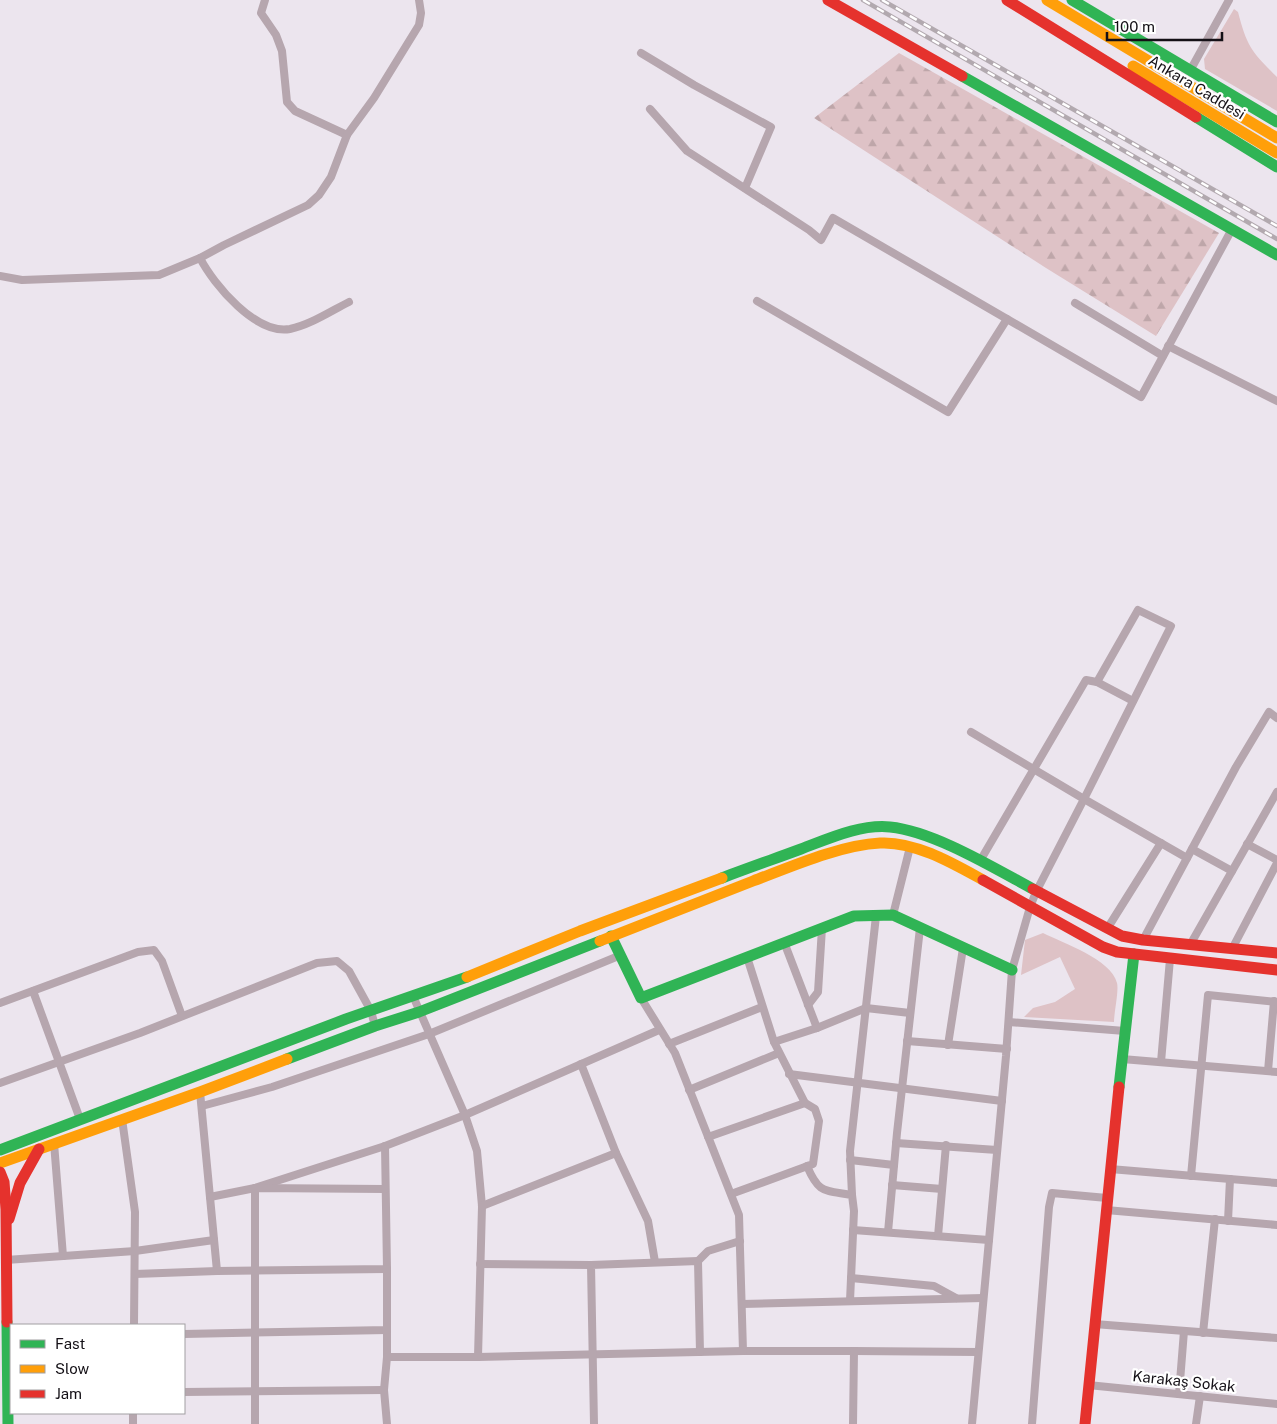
<svg xmlns="http://www.w3.org/2000/svg" width="1277" height="1424" font-family="'Public Sans',sans-serif">
<style>
.grass{fill:#dec2c6}
.forest{fill:url(#forest-firs)}
.lines{fill:none;stroke-linecap:round;stroke-linejoin:round}
.street{stroke:#b6a6ae;stroke-width:8}
.fast{stroke:#30b455;stroke-width:11}
.slow{stroke:#ff9f0a;stroke-width:11}
.jam{stroke:#e5322d;stroke-width:11}
.rail-casing{stroke:#b2a9af;stroke-width:4.5}
.rail{stroke:#fff;stroke-width:2.5;stroke-dasharray:8;stroke-linecap:butt}
.labels{text-anchor:middle;dominant-baseline:central;stroke-width:4.5;stroke-linejoin:round;paint-order:stroke}
.street-label{font-size:15px;fill:#141016;stroke:#fff}
</style>
<defs>
<pattern id="forest-firs" width="22" height="20" patternUnits="userSpaceOnUse" patternTransform="scale(1.25)"><rect width="22" height="20" fill="#dec2c6"/><path d="M5 1l3.5 6h-7zM16 11l3.5 6h-7z" fill="#bea6a9"/></pattern>
</defs>
<rect width="100%" height="100%" fill="#ece5ee"/>
<!-- grass -->
<g class="grass">
<path d="M1234,9L1238,12C1247,47 1252,52 1277,77V111L1205,69L1204,59Z"/>
<path d="M1043,933C1063,943 1111,959 1117,983C1119,990 1114,1013 1114,1022L1024,1017L1033,1008L1055,1002L1075,989L1060,957L1021,975L1025,940Z"/>
</g>
<!-- forest -->
<polygon class="forest" points="899,53 1219,233 1156,336 1046,268 814,118"/>
<g class="lines">
<!-- street -->
<g class="street">
<polyline points="265,0 261,13 276,35 282,51 287,102 295,111 347,135"/>
<polyline points="641,53 694,85 771,127 745,188"/>
<polyline points="1191,69 1229,0"/>
<polyline points="650,109 687,151 809,230 821,240 833,218 1007,319"/>
<path d="M200,258C214,285 256,335 290,329C310,325 331,311 349,302"/>
<polyline points="0,276 22,280 159,275 200,258 224,245 308,205 319,195 331,177 347,135 374,98 419,25 421,13 419,0"/>
<polyline points="757,301 948,412 1007,319 1141,397 1232,229"/>
<polyline points="1075,303 1163,356"/>
<polyline points="1168,346 1277,401"/>
<polyline points="1097,682 1133,701"/>
<polyline points="971,732 1084,799 1036,892 1030,907 1012,970 1006,1056 972,1424"/>
<polyline points="1247,844 1277,860"/>
<polyline points="1192,849 1232,871"/>
<polyline points="980,861 1086,680 1097,682 1138,610 1171,626 1084,799 1187,858"/>
<polyline points="893,915 910,847"/>
<polyline points="1107,929 1161,843"/>
<polyline points="1143,940 1236,767 1269,712 1277,718"/>
<polyline points="784,942 817,1028"/>
<polyline points="1190,945 1277,792"/>
<polyline points="1232,949 1277,863"/>
<polyline points="33,991 80,1119"/>
<polyline points="413,996 465,1115 477,1151 482,1206 478,1357"/>
<polyline points="641,998 675,1053 739,1215 743,1351 854,1351 853,1424"/>
<polyline points="0,1003 138,952 154,950 162,961 182,1016"/>
<polyline points="808,1005 818,992 822,928"/>
<polyline points="1009,1022 1125,1031"/>
<polyline points="907,1041 1007,1049"/>
<polyline points="774,1042 817,1028 866,1008 910,1013"/>
<polyline points="669,1044 762,1007"/>
<polyline points="948,1045 963,948"/>
<polyline points="1122,1059 1277,1072"/>
<polyline points="1161,1062 1170,959"/>
<polyline points="581,1064 616,1153 648,1221 655,1262"/>
<polyline points="1268,1071 1274,1001"/>
<polyline points="789,1074 1002,1101"/>
<polyline points="0,1083 140,1033 317,963 337,961 349,971 371,1011 375,1026"/>
<polyline points="689,1090 779,1053"/>
<polyline points="200,1092 217,1271"/>
<polyline points="202,1106 272,1087 429,1034 621,955"/>
<polyline points="122,1119 135,1212 134,1325"/>
<polyline points="708,1137 805,1103 774,1042 747,957"/>
<polyline points="54,1143 63,1256"/>
<polyline points="896,1143 997,1150"/>
<polyline points="850,1160 894,1165"/>
<path d="M807,1166C819,1194 824,1190 852,1195L854,1211L850,1301"/>
<polyline points="1110,1169 1277,1183"/>
<polyline points="1191,1176 1208,995 1277,1002"/>
<polyline points="892,1185 942,1189"/>
<polyline points="731,1194 813,1164 819,1121 815,1109 805,1103"/>
<polyline points="852,1195 850,1151 876,916"/>
<polyline points="210,1197 255,1188 385,1146 465,1115 659,1030"/>
<polyline points="482,1206 616,1153"/>
<polyline points="1106,1210 1277,1225"/>
<polyline points="1228,1221 1230,1179"/>
<polyline points="853,1230 989,1240"/>
<polyline points="888,1232 897,1133 920,928"/>
<polyline points="938,1236 946,1145"/>
<polyline points="6,1260 135,1251 214,1240"/>
<polyline points="698,1261 708,1251 740,1241"/>
<polyline points="480,1264 591,1265"/>
<polyline points="135,1274 217,1271 387,1269 385,1146"/>
<polyline points="851,1278 934,1286 956,1298"/>
<polyline points="742,1304 983,1298"/>
<polyline points="1094,1324 1277,1338"/>
<polyline points="387,1330 387,1357 384,1390 387,1424"/>
<polyline points="1203,1333 1215,1219"/>
<polyline points="184,1334 387,1330 387,1269"/>
<polyline points="854,1351 978,1352"/>
<polyline points="387,1357 478,1357 743,1351"/>
<polyline points="1088,1385 1277,1404"/>
<polyline points="184,1392 384,1390"/>
<polyline points="1179,1394 1184,1331"/>
<polyline points="133,1424 133,1413"/>
<polyline points="255,1424 255,1188 385,1189"/>
<polyline points="594,1424 591,1265 698,1261 700,1352"/>
<polyline points="1032,1424 1049,1207 1052,1193 1107,1198"/>
<polyline points="1196,1424 1200,1396"/>
</g>
<!-- fast -->
<g class="fast">
<polyline points="1072,0 1277,122"/>
<polyline points="962,76 1277,255"/>
<polyline points="1196,117 1277,167"/>
<path d="M722,878C748,868 774,859 801,849C828,839 860,824 890,827C933,831 994,868 1033,889"/>
<polyline points="611,936 641,998 854,916 893,915 1012,970"/>
<polyline points="287,1059 375,1026 419,1012 600,941"/>
<polyline points="1119,1087 1134,954"/>
<polyline points="0,1150 346,1019 467,977"/>
<polyline points="7,1322 8,1424"/>
</g>
<!-- slow -->
<g class="slow">
<polyline points="1047,0 1277,138"/>
<polyline points="1133,66 1277,153"/>
<path d="M600,941C651,921 702,901 753,881C790,867 840,845 880,843C915,841 954,864 983,880"/>
<polyline points="467,977 580,931 722,878"/>
<polyline points="0,1163 200,1092 287,1059"/>
</g>
<!-- jam -->
<g class="jam">
<polyline points="828,0 962,76"/>
<polyline points="1007,0 1196,117"/>
<polyline points="983,880 1103,947 1117,952 1277,970"/>
<polyline points="1033,889 1122,936 1143,940 1277,953"/>
<polyline points="0,1172 4,1182 6,1209 7,1322"/>
<polyline points="9,1219 20,1183 39,1149"/>
<polyline points="1085,1424 1119,1087"/>
</g>
<!-- rail casing -->
<g class="rail-casing">
<g id="rail">
<polyline points="863,0 1277,239"/>
<polyline points="882,0 1277,226"/>
</g>
</g>
<!-- rail -->
<use href="#rail" class="rail"/>
</g>
<g class="labels">
<!-- street labels -->
<g class="street-label">
<text transform="translate(1197 87) rotate(31)">Ankara Caddesi</text>
<text transform="translate(1184 1381) rotate(6)">Karakaş Sokak</text>
</g>
</g>
<!-- legend -->
<rect x="10" y="1324" width="175" height="90" fill="#ffffff" stroke="#a19fa2"/>
<rect x="20" y="1340" width="25" height="8" fill="#30b455" stroke="#a19fa2"/>
<text x="55" y="1349" font-size="15" fill="#141016">Fast</text>
<rect x="20" y="1365" width="25" height="8" fill="#ff9f0a" stroke="#a19fa2"/>
<text x="55" y="1374" font-size="15" fill="#141016">Slow</text>
<rect x="20" y="1390" width="25" height="8" fill="#e5322d" stroke="#a19fa2"/>
<text x="55" y="1399" font-size="15" fill="#141016">Jam</text>
<!-- scale -->
<path d="M1107 32v8h115v-8" fill="none" stroke="#141016" stroke-width="2.5"/>
<text x="1114" y="32" font-size="15" fill="#141016" stroke="#ffffff" stroke-width="4" paint-order="stroke">100 m</text>
</svg>
